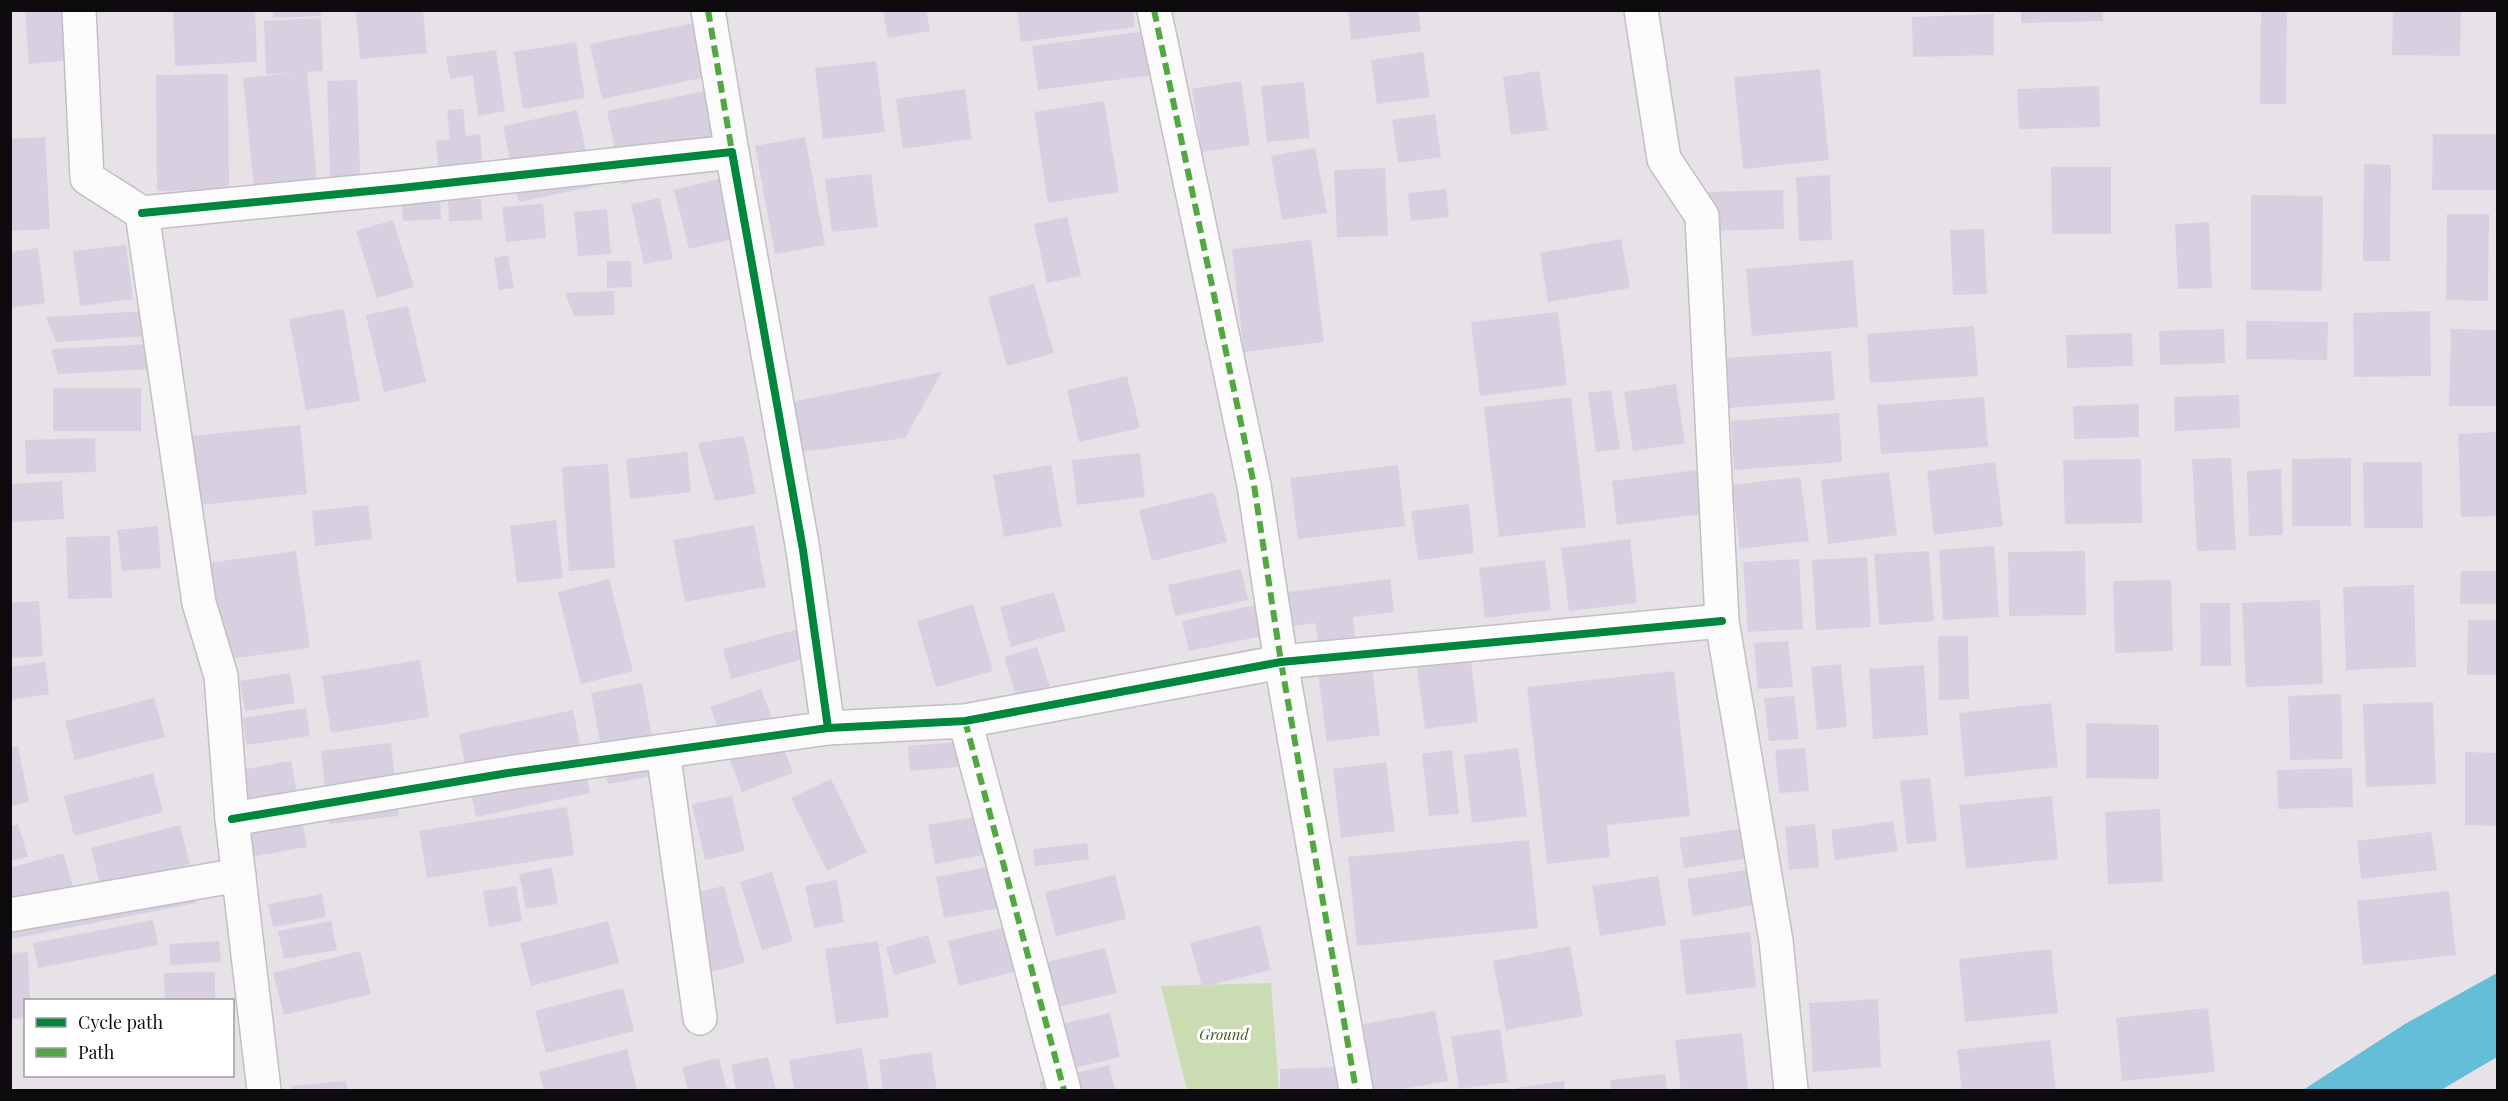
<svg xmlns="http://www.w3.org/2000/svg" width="2508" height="1101" font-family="'Playfair Display',serif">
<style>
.green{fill:#cadcb2}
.water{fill:#64bed7}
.building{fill:#d8cfe0}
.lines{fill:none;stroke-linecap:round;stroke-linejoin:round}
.minor-casing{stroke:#c2bfc2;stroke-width:36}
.minor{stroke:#fbfbfb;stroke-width:33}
.quiet{stroke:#51a841;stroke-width:6;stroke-dasharray:12 6;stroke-linecap:butt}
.cycleway-casing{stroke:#fff;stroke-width:11}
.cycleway{stroke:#00873e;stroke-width:8}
.labels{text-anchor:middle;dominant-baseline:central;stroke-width:6;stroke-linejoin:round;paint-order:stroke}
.park-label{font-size:15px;font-style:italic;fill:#3e561d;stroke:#fff}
</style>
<rect width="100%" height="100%" fill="#e7e2e7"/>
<!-- green -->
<polygon class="green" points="1271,983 1279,1090 1187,1090 1161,986"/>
<!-- water -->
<polygon class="water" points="2497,973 2497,1057 2441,1090 2303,1090 2405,1024"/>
<!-- building -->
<g class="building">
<polygon points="25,10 70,10 73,60 29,64"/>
<polygon points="173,10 255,10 257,62 175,66"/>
<polygon points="273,10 320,10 321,16 273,18"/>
<polygon points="356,10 423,10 427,53 360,59"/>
<polygon points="883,10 926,10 930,31 888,38"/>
<polygon points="1017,10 1133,10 1135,27 1021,42"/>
<polygon points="1348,10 1418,10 1421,31 1351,40"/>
<polygon points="2021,10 2103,10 2103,21 2021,23"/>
<polygon points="2261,10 2287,10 2286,104 2260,104"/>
<polygon points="2393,10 2461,10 2460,56 2392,55"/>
<polygon points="1994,14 1994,55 1913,57 1912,17"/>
<polygon points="321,18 323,71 307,72 319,202 256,208 243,78 293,73 266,74 264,21"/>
<polygon points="695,23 706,77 602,99 590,44"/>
<polygon points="1147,31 1152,75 1038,90 1032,46"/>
<polygon points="576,42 585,98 523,109 514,52"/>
<polygon points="496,50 505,111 478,116 473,75 450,79 446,57"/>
<polygon points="1423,52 1430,97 1377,104 1371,60"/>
<polygon points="876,61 885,132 823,139 815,68"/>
<polygon points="1820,69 1829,160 1743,169 1734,77"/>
<polygon points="1539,71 1548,130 1511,135 1503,77"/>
<polygon points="228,74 229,190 157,191 156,75"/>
<polygon points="357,80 361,200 331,202 327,81"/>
<polygon points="1241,81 1250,145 1202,152 1192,89"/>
<polygon points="1304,82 1310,138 1267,142 1261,86"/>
<polygon points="2099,86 2100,127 2019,129 2017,89"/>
<polygon points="715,89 730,161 622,184 607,111"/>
<polygon points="965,89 972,139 903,149 896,99"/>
<polygon points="1104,101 1119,192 1048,203 1034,112"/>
<polygon points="463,109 466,136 480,134 485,191 440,196 441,219 403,221 401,188 440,186 436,141 450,139 447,110"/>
<polygon points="577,110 594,186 519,202 503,126"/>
<polygon points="1435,114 1441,157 1398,163 1392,120"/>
<polygon points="2433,134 2498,134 2498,190 2432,190"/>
<polygon points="45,137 50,229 10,231 10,139"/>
<polygon points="805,137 825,245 775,254 755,146"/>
<polygon points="1315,148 1327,213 1282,220 1271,156"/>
<polygon points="2364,164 2391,165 2390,261 2363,261"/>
<polygon points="2051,167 2111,167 2111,234 2052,234"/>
<polygon points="1385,168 1388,236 1337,237 1334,170"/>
<polygon points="871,174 878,227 832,232 825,179"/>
<polygon points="1830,175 1832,240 1799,241 1796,177"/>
<polygon points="722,178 737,238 689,249 674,190"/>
<polygon points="1446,189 1449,217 1411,221 1408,193"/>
<polygon points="1783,190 1784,229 1709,231 1708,192"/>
<polygon points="2251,195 2323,196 2322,291 2251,290"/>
<polygon points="660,198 673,259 644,264 631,204"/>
<polygon points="448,199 481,199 482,220 449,221"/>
<polygon points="543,204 546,238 506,242 502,207"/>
<polygon points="607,209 611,254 578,256 574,212"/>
<polygon points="2447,214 2489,214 2488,301 2446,300"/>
<polygon points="1067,217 1081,276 1047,283 1034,224"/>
<polygon points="393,220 414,287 377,298 356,231"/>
<polygon points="2209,222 2212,288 2178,289 2175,224"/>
<polygon points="1984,229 1987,294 1953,295 1950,230"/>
<polygon points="1621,239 1630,288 1548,302 1540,253"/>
<polygon points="1311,240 1324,342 1244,352 1232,249"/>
<polygon points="126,245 133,299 80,306 73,251"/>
<polygon points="38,248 45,303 10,308 10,252"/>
<polygon points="508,255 514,288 499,290 494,258"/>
<polygon points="1853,260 1858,327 1752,336 1746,269"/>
<polygon points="607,261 631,261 632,287 607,288"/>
<polygon points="1034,284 1054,353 1007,366 988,297"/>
<polygon points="614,291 615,315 574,316 565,293"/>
<polygon points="408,306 426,382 384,392 366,315"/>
<polygon points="344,309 360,401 306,410 289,319"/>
<polygon points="145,311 147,336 56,342 46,317"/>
<polygon points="2430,311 2431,376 2354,377 2353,313"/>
<polygon points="1558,312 1567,385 1480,396 1471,322"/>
<polygon points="2246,321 2328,322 2327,360 2246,359"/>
<polygon points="1974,326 1978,376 1870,383 1867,334"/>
<polygon points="2224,329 2225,363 2160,365 2159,331"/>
<polygon points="2451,329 2498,330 2498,406 2449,406"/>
<polygon points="2132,333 2133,366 2067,368 2066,335"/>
<polygon points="152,344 153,369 58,374 51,349"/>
<polygon points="1831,351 1835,400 1727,408 1724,358"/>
<polygon points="942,372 905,438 772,456 791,402"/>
<polygon points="1127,376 1140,428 1079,442 1067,390"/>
<polygon points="1676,384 1685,443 1633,451 1624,392"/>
<rect x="53" y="388" width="88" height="43"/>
<polygon points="1611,390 1620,449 1596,452 1588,393"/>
<polygon points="2239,395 2240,428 2175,431 2174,397"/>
<polygon points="1571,397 1586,527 1499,537 1484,407"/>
<polygon points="1984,397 1988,447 1881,454 1877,405"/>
<polygon points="2139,404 2139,437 2074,439 2073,406"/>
<polygon points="1839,413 1842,462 1734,470 1731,421"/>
<polygon points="300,425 307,494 199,505 192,436"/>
<polygon points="2498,432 2498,516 2461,517 2458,434"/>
<polygon points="744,436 756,494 715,501 698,443"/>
<polygon points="95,438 96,472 26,474 25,440"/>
<polygon points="687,452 691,492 630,499 626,459"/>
<polygon points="1140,453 1145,497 1077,505 1072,460"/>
<polygon points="2231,458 2236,550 2197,551 2192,459"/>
<polygon points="2351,458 2351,526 2292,526 2292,459"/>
<polygon points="2141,459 2142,523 2065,524 2063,460"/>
<polygon points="1995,462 2003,526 1934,535 1927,471"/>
<polygon points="2363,462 2422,462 2423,528 2364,528"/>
<polygon points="608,464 615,568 569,571 562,467"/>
<polygon points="1051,465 1062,526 1004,537 993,475"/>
<polygon points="1398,465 1405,526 1298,539 1290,478"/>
<polygon points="1704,469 1710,513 1617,525 1612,481"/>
<polygon points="2281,469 2283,535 2249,536 2247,471"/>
<polygon points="1889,472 1897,535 1828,544 1821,480"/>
<polygon points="1800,477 1809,541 1740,549 1732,485"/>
<polygon points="62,481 64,519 10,522 10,484"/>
<polygon points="1214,492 1227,542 1152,561 1139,510"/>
<polygon points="1469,504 1474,553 1418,560 1411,511"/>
<polygon points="368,505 372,539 315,546 312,511"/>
<polygon points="556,520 563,578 517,583 510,526"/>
<polygon points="754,525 766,587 685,602 673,540"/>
<polygon points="158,526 161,568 122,571 117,530"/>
<polygon points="110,536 112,598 68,599 66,537"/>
<polygon points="1630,539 1637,603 1569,611 1561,548"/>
<polygon points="1994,546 1999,617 1943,620 1939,550"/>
<polygon points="296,551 310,648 213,661 200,564"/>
<polygon points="1929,551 1934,621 1879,625 1874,554"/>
<polygon points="2085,551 2086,615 2009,616 2008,552"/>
<polygon points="1867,557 1871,627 1816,630 1812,560"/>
<polygon points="1799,559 1803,629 1748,632 1743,562"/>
<polygon points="1545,560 1551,610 1485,618 1479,568"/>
<polygon points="1241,569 1248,600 1175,616 1168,585"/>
<polygon points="2461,571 2498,571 2498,604 2460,604"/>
<polygon points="609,579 633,671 581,684 558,592"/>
<polygon points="1390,579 1394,612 1353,617 1356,644 1319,648 1315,623 1292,626 1288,592"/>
<polygon points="2171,580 2173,651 2115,653 2113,581"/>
<polygon points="2414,585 2416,667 2346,670 2343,587"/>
<polygon points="1054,592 1066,631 1011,647 1000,607"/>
<polygon points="2320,600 2323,684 2246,687 2242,603"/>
<polygon points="39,601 43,656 10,658 10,603"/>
<polygon points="2200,603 2230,603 2231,666 2201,666"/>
<polygon points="973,604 993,671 936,687 917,621"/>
<polygon points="1255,605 1262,636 1189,651 1182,621"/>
<polygon points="2468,620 2498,620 2498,675 2467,675"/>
<polygon points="796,630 804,659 731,679 723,649"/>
<polygon points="1938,636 1968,636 1969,699 1939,700"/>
<polygon points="1788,641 1793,687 1758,689 1754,643"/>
<polygon points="1037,647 1059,716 1026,726 1004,657"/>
<polygon points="1470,653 1478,722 1425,729 1416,660"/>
<polygon points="420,660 429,717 331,733 322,676"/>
<polygon points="45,662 49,694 10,700 10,667"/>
<polygon points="1841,664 1847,727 1817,730 1811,667"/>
<polygon points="1924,665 1928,735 1873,739 1869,669"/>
<polygon points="1372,666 1380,735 1327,742 1318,673"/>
<polygon points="1674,671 1690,816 1607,825 1610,857 1547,864 1527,687"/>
<polygon points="290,673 295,703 245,711 240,681"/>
<polygon points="642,683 659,775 608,784 591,693"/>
<polygon points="761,689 793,773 742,792 710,707"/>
<polygon points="2341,694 2343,759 2290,760 2288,696"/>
<polygon points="1794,696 1799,739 1769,741 1764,698"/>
<polygon points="154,698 165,737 75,760 65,721"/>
<polygon points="2433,702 2436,784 2366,787 2363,704"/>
<polygon points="2051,703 2058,767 1965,777 1959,713"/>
<polygon points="306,708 310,736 246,745 243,718"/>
<polygon points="573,710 590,793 476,817 459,734"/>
<polygon points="2086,723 2159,725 2159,779 2086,778"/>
<polygon points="982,740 990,764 910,771 908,746"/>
<polygon points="391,743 399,816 329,824 321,751"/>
<polygon points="18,746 29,802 10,806 10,748"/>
<polygon points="1518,748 1527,816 1472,823 1464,755"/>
<polygon points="1805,748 1809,791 1779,793 1775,750"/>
<polygon points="1452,750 1459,814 1429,816 1422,754"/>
<polygon points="2465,752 2498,753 2498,826 2465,825"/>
<polygon points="291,761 307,847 250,857 234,771"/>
<polygon points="1386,762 1395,831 1341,838 1333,769"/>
<polygon points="2352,768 2353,807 2278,809 2277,770"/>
<polygon points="153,773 163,812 74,836 64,796"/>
<polygon points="1930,778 1937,841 1907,844 1900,781"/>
<polygon points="831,779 867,852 827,871 791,798"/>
<polygon points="732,796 745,851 705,860 692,804"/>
<polygon points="2052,796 2058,859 1966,869 1959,805"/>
<polygon points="567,807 574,855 427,878 419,831"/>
<polygon points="2160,809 2163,882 2108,884 2105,812"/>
<polygon points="1008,811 1015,849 935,864 928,825"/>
<polygon points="1893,821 1898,851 1835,860 1831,830"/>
<polygon points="18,824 28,857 10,861 10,826"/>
<polygon points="1815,824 1819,867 1789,870 1785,827"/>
<polygon points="180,825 190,864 101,888 91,848"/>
<polygon points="1745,828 1749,858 1684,868 1679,838"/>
<polygon points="2431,832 2437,870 2361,879 2357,841"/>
<polygon points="1529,840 1538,928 1357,946 1348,857"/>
<polygon points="1087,843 1089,859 1035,866 1033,849"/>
<polygon points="63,853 73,886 10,903 10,868"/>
<polygon points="1016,862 1024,904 944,918 936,877"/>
<polygon points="552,868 558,904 526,909 519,874"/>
<polygon points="1753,869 1759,904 1693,916 1687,879"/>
<polygon points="772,872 793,941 762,950 740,882"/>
<polygon points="1115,875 1126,919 1056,936 1045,892"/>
<polygon points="1658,876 1666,925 1600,936 1592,886"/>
<polygon points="837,880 844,922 814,928 805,886"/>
<polygon points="516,886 522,921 489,927 483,891"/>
<polygon points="724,886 745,963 706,973 685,895"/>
<polygon points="190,888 197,903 10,939 10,919"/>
<polygon points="2449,891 2456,955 2363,965 2357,901"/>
<polygon points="322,894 326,917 273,927 268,904"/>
<polygon points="153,920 158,945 38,968 33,943"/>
<polygon points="331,921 337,950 284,959 278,931"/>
<polygon points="608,921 619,963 531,986 520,943"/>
<polygon points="1018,924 1029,968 959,986 948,941"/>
<polygon points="1260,925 1271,970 1202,987 1190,943"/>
<polygon points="1750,932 1756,987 1686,995 1680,940"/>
<polygon points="928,935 936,963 894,975 886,947"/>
<polygon points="219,941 221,962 171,965 169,944"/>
<polygon points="878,941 889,1017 836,1024 825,949"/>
<polygon points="1570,946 1583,1016 1506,1030 1493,961"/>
<polygon points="1105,948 1117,993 1046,1010 1035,965"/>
<polygon points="2051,949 2058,1013 1965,1022 1959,959"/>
<polygon points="360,951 371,994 284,1015 273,973"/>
<polygon points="28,952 30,1000 26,1000 26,1018 10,1019 10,953"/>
<polygon points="215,972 215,1000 165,1000 164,973"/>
<polygon points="623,988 634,1031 546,1053 535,1011"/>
<polygon points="1878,999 1881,1067 1813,1072 1809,1003"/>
<polygon points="2208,1008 2215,1072 2122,1081 2116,1018"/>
<polygon points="1435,1011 1448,1081 1396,1090 1370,1090 1358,1025"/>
<polygon points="1110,1013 1120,1057 1050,1074 1039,1029"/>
<polygon points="1500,1029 1508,1082 1459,1089 1451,1036"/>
<polygon points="1742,1033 1748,1090 1681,1090 1675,1040"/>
<polygon points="2050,1040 2056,1090 1962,1090 1957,1050"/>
<polygon points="862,1048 869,1090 794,1090 789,1060"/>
<polygon points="627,1049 637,1090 544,1090 539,1072"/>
<polygon points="931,1052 937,1090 883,1090 879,1060"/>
<polygon points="768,1057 776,1090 736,1090 731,1065"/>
<polygon points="719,1058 727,1090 688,1090 682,1067"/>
<polygon points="1109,1065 1115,1090 1041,1090 1039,1082"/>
<polygon points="1336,1067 1337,1090 1280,1090 1280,1069"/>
<polygon points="1665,1074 1667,1090 1611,1090 1610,1080"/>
<polygon points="346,1081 347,1090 291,1090 291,1086"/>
<polygon points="1564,1081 1565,1090 1515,1090 1515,1088"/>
</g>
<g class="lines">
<!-- minor casing -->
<g class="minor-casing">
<g id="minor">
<polyline points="79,10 87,178 142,213 199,603 221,676 232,819 264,1090"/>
<polyline points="708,10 732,152"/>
<polyline points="1154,10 1254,485 1281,662 1356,1090"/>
<polyline points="1641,10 1664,159 1702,216 1722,621 1776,941 1791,1090"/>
<polyline points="142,213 401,188 732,152 803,550 828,728"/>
<polyline points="965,721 1064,1090"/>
<polyline points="663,751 700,1018"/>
<polyline points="232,819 508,773 828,728 965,721 1281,662 1722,621"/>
<polyline points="10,915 239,875"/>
</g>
</g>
<!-- minor -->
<use href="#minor" class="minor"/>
<!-- quiet -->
<g class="quiet">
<polyline points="708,10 732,152"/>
<polyline points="1154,10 1254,485 1281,662 1356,1090"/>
<polyline points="965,721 1064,1090"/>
</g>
<!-- cycleway casing -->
<g class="cycleway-casing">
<g id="cycleway">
<polyline points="142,213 401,188 732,152 803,550 828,728"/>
<polyline points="232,819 508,773 828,728 965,721 1281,662 1722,621"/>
</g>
</g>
<!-- cycleway -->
<use href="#cycleway" class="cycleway"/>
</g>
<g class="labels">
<!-- park labels -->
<g class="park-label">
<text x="1224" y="1034">Ground</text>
</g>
</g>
<!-- border -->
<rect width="2508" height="1101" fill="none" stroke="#0e0b0e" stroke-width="24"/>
<!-- legend -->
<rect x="24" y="999" width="210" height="78" fill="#ffffff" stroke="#9f9d9f" stroke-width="1.5"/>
<rect x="36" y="1018" width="30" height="9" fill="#00873e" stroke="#9f9d9f" stroke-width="1.5"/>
<text x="78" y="1029" font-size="18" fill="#0e0b0e">Cycle path</text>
<rect x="36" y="1048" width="30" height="9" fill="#51a841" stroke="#9f9d9f" stroke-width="1.5"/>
<text x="78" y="1059" font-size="18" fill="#0e0b0e">Path</text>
</svg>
